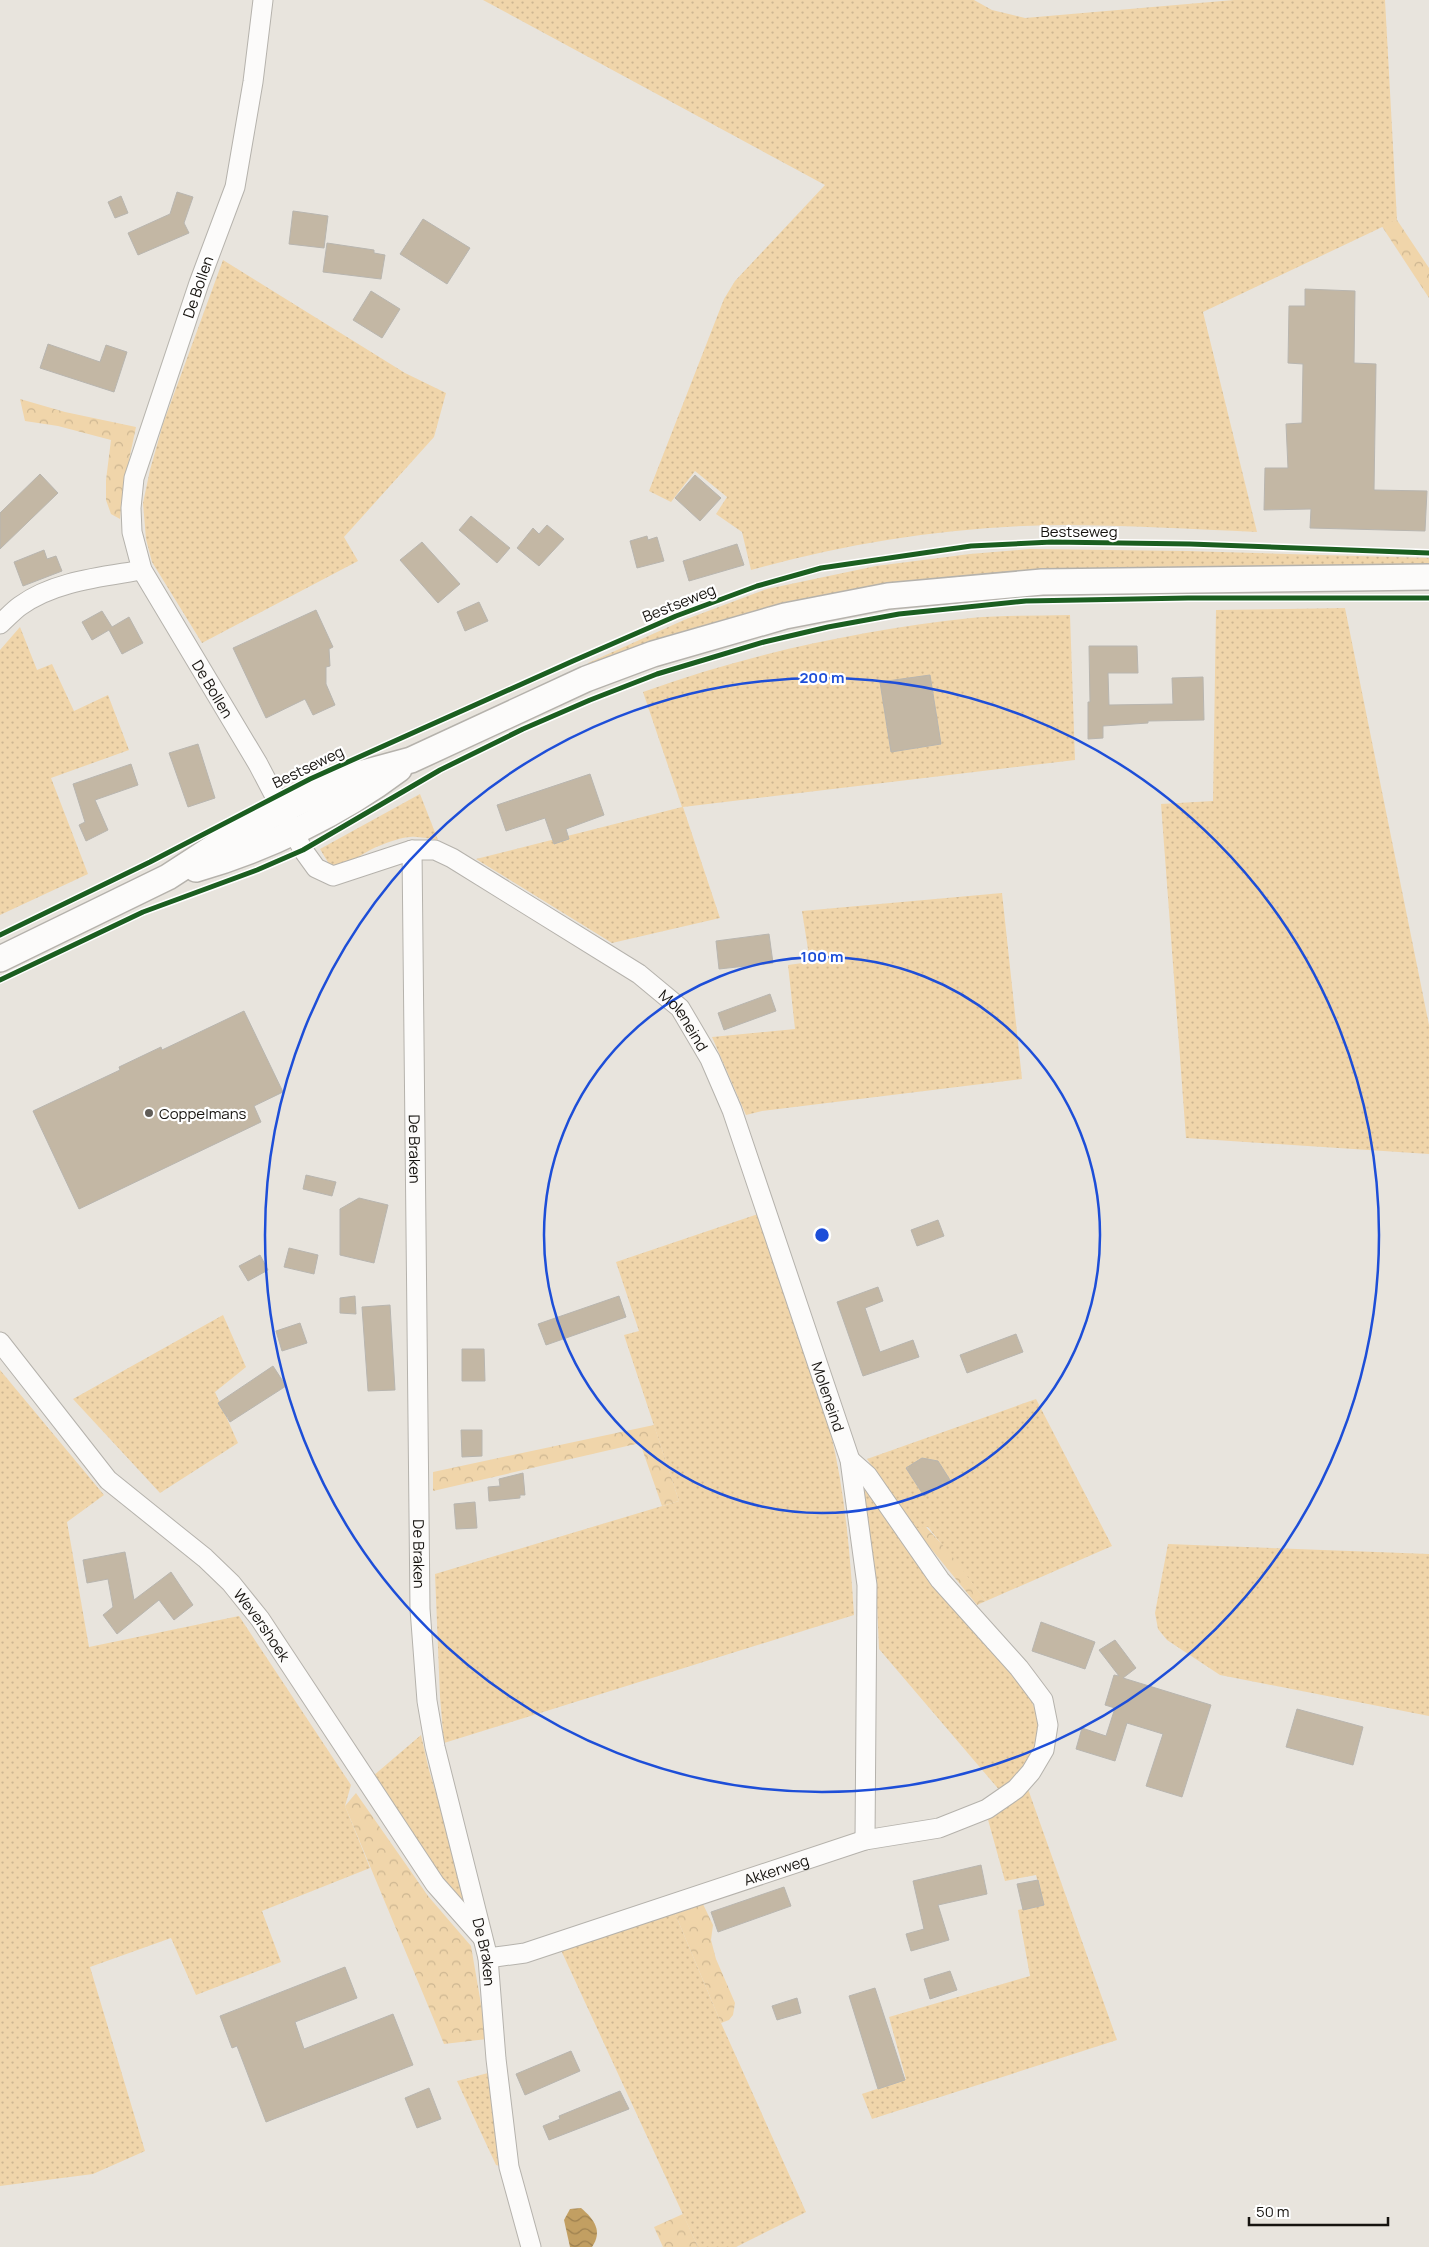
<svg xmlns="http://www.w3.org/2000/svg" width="1429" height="2247" font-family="Manrope,sans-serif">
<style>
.grass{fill:url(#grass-dots)}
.forest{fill:url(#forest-crowns)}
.water{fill:url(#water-waves)}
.building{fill:#c3b7a4;stroke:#b8b5af}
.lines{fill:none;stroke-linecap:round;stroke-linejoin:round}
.minor-casing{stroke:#b5b2ac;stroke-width:21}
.major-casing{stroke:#b5b2ac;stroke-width:28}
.minor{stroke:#fcfbfa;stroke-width:19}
.major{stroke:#fcfbfa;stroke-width:25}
.cycleway-casing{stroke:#fff;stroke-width:8}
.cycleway{stroke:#1b5e20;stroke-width:5}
.ring{fill:none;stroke:#1d4ed8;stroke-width:2.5}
.poi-dot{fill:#605c57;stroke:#fff;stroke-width:2}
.labels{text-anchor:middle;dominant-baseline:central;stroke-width:4.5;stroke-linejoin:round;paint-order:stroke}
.street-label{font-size:15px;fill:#16130f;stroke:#fff}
.poi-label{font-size:15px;fill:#16130f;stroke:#fff;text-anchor:start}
.centre{fill:#1d4ed8;stroke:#fff;stroke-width:2.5}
.ring-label{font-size:15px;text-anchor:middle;font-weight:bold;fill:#1d4ed8;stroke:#fff;stroke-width:4.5;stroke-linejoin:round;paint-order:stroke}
</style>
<defs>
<pattern id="grass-dots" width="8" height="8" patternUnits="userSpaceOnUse" patternTransform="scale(1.25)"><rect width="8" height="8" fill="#f0d5aa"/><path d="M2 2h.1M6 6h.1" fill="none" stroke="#cdb691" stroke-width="1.8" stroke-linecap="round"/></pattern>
<pattern id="forest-crowns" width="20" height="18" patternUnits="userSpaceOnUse" patternTransform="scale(1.25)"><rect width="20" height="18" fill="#f0d5aa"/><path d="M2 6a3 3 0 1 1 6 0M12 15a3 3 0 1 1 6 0" fill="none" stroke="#cdb691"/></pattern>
<pattern id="water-waves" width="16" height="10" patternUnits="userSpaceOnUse" patternTransform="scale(1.25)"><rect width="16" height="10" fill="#c29f62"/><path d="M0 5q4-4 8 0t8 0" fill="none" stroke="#9d804f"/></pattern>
</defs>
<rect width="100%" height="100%" fill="#e8e4dd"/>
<!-- grass -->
<g class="grass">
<path d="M483,0H974L992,10L1025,18L1234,0H1385L1397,220L1203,312L1257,532C1192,529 1126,525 1061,525C956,526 851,542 751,570L742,532L716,514L727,497L695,471L671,502L649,491L724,299L735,281L825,185Z"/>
<polygon points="223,260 405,373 446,393 434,437 344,537 358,561 202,643 152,562 146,539 143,503 150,470 163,424"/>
<polygon points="1030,549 1187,551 1429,558 1429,569 1044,572 590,671 588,663 684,620 767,589 876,566 970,554"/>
<polygon points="1345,608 1429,1025 1429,1154 1186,1138 1161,804 1213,801 1216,610"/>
<path d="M1070,615L1075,760L683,807L720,918L612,943L476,859L682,807L643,692C748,654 860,630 971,618C1004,615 1037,616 1070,615Z"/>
<polygon points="20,627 37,670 52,664 74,711 108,695 129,750 51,778 88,874 0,915 0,650"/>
<path d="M420,794L438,840C429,839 419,836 410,837C398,838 383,844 372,849C356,857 348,868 329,864L320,849Z"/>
<polygon points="1002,893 1022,1079 762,1111 746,1115 712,1037 795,1029 788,965 810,962 802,911"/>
<path d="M761,1213C785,1285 811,1357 830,1430C845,1491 850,1553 854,1615L444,1743L440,1697L435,1574L679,1501L624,1335L639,1331L616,1262Z"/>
<polygon points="223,1315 246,1367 215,1392 238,1443 160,1493 73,1399"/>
<polygon points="0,1370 104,1495 67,1522 89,1647 239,1616 351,1785 345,1806 370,1868 262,1911 281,1962 196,1995 171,1938 90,1967 145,2151 93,2174 0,2186"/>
<polygon points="1036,1399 1112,1546 986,1601 928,1527 915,1529 867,1459"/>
<polygon points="864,1490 866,1490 955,1609 1018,1680 1031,1700 1039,1719 1038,1741 1025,1765 1001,1792 879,1649 877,1604"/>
<polygon points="1168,1544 1429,1554 1429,1716 1220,1675 1167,1640 1158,1629 1155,1613"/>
<polygon points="421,1735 429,1770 466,1892 469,1910 443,1881 373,1776"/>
<polygon points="1028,1789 1117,2040 872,2119 862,2094 906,2079 889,2017 1030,1976 1018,1910 1043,1904 1036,1875 1005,1881 987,1816"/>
<polygon points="674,1911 721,2023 806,2212 736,2247 698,2247 560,1948"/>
<polygon points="492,2072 504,2167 496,2165 457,2081"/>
</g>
<!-- forest -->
<g class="forest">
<polygon points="1397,220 1429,268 1429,298 1381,225"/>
<polygon points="20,399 65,412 136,427 123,488 120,519 111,514 106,500 106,480 111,440 58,426 25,421"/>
<polygon points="654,1425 679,1501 662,1506 640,1443 433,1491 433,1472"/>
<polygon points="925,1526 948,1551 986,1601 977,1605 915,1529"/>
<polygon points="356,1793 428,1896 471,1946 487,2039 444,2044 345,1806"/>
<polygon points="702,1902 713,1925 711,1940 716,1959 735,2003 733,2015 729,2020 721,2023 674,1911"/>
<polygon points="683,2214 698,2247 663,2247 654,2227"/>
</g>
<!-- water -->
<path class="water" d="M581,2208C594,2219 603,2231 592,2247H570L564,2220L570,2209Z"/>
<!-- building -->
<g class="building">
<polygon points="177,192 193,197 184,223 189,233 138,255 128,233 170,214"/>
<polygon points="121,196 128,213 115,218 108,202"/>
<polygon points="293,211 328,216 324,248 289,244"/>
<polygon points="423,219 470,248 447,284 400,254"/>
<polygon points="327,243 374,250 374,253 385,255 381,279 323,272"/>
<polygon points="1305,289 1355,291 1354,363 1376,364 1374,490 1427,491 1425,531 1310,528 1311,509 1264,510 1265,468 1288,468 1286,424 1302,423 1303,364 1288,363 1289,306 1305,306"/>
<polygon points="371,291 400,309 382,338 353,320"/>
<polygon points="48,344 100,362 106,345 127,352 114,392 40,368"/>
<polygon points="40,474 58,493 0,549 0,513"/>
<polygon points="695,475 721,498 700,521 675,498"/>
<polygon points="471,516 510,548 497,563 459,530"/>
<polygon points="547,525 564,539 539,566 517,548 533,528 539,534"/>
<polygon points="647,536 648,540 657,537 664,561 637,568 630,541"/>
<polygon points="422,542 460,584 438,603 400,560"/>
<polygon points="737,544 744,565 689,581 683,561"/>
<polygon points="44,550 47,559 56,556 62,571 23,586 14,562"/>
<polygon points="479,602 488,621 465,631 457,612"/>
<polygon points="316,610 333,647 329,649 330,666 326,667 326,684 335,705 313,715 305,699 266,718 233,648"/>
<polygon points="102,611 112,627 129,617 143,643 122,654 109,630 92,640 82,622"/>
<polygon points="1089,646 1137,646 1138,673 1108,673 1109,705 1173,704 1172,678 1203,677 1204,720 1148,721 1148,723 1103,726 1103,738 1088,739 1088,702 1090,702"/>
<polygon points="930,675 941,744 891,752 880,682"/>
<polygon points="198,744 215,798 188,807 169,753"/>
<polygon points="131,764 138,785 95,800 108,830 86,841 79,825 85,822 73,784"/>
<polygon points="590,774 604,815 566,829 569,839 554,844 545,818 506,831 497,805"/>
<polygon points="769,934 773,963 719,969 716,941"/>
<polygon points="770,994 776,1011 724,1030 718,1013"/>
<polygon points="244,1011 283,1092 254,1106 261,1122 79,1209 33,1111 120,1070 119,1067 161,1047 162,1050"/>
<polygon points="306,1175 336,1182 332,1196 303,1189"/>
<polygon points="359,1198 388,1205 374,1263 340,1255 340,1209"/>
<polygon points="938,1220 944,1236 917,1246 911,1230"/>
<polygon points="289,1248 318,1255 314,1274 284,1267"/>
<polygon points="260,1255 268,1270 248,1281 239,1266"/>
<polygon points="878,1287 883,1301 865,1308 880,1352 913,1340 919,1357 863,1376 837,1302"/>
<polygon points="355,1296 356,1314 340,1313 340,1298"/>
<polygon points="619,1296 626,1317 546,1345 538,1324"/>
<polygon points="390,1305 395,1390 368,1391 362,1307"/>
<polygon points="300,1323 307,1343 282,1351 276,1331"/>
<polygon points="1016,1334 1023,1352 967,1373 960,1355"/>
<polygon points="462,1349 484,1349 485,1381 462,1381"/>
<polygon points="273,1366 286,1386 230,1422 218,1403"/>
<polygon points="461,1430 482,1430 482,1456 462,1457"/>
<polygon points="922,1458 938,1461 950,1480 924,1496 906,1468"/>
<polygon points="523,1473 525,1495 520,1495 520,1498 489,1501 488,1487 500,1486 499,1479"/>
<polygon points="475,1502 477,1528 456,1529 454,1504"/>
<polygon points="125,1552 134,1600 171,1572 193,1605 174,1620 159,1600 117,1634 103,1615 113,1607 108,1579 87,1583 83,1560"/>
<polygon points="1041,1622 1095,1642 1085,1669 1032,1651"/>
<polygon points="1115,1640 1136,1668 1123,1678 1211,1705 1182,1797 1146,1786 1163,1734 1127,1723 1115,1761 1076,1749 1082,1728 1106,1736 1115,1708 1105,1705 1114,1675 1119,1676 1099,1650"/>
<polygon points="1297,1709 1363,1727 1353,1765 1286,1747"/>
<polygon points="981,1865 987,1894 938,1905 949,1940 911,1951 906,1934 924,1929 913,1881"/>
<polygon points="1038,1880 1044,1905 1023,1910 1017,1884"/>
<polygon points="784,1887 791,1906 718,1932 711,1912"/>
<polygon points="345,1967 357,1998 295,2022 304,2049 393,2014 413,2065 266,2122 237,2046 232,2048 220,2016"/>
<polygon points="950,1971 957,1990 930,1999 924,1979"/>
<polygon points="875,1988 905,2080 878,2089 849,1996"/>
<polygon points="797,1998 801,2013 777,2020 772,2006"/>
<polygon points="571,2051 580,2071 525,2095 516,2074"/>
<polygon points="429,2088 441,2119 417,2128 405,2098"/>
<polygon points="620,2091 629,2109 549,2140 543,2126 560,2119 559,2116"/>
</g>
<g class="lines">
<!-- minor casing -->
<g class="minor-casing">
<g id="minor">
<path id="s1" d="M263,0L253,82L235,187L199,283L134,478L131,508L132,532L142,570L258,764L303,850L316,868L333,876L412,850H435L452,858L639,974L680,1008L710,1059L732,1110L850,1460L867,1585L865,1840"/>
<path d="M0,624C7,618 13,611 20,606C54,581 102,577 142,570"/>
<path id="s2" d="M412,850L420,1609L427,1701L435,1747L488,1958L496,2059L509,2167L531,2247"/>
<path id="s3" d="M0,1342L108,1480L205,1558L231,1583L260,1619L435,1884L482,1937"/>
<path id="s4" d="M488,1958L525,1953L865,1840L939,1828L987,1809L1016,1789L1031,1772L1044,1750L1048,1725L1043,1700L1019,1668L940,1580L867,1475L850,1460"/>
</g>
</g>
<!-- major casing -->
<g class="major-casing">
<g id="major">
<path d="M196,869C266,849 341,813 399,769"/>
<polyline points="0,959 168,877 239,831 318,793 363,773 411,760 586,679 653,654 785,616 888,596 1042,582 1429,577"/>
</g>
</g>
<!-- minor -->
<use href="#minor" class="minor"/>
<!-- major -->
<use href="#major" class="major"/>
<!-- cycleway casing -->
<g class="cycleway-casing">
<g id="cycleway">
<polyline points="0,935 150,862 310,779 573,661 676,616 757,586 821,568 971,546 1052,542 1190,544 1429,553"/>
<polyline points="0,980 143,912 257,870 303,850 440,770 523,729 590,700 657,674 764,642 828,627 899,614 1026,601 1188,598 1429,598"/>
</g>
</g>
<!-- cycleway -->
<use href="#cycleway" class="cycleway"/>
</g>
<!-- distance rings -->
<g class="ring">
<circle cx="822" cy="1235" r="278"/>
<circle cx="822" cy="1235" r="557"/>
</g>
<!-- markers -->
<circle class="poi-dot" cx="149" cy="1113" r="5"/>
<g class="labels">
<!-- street labels -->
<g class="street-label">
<text transform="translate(198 287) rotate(-71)">De Bollen</text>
<text x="1079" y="531">Bestseweg</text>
<text transform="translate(679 603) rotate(-22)">Bestseweg</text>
<text stroke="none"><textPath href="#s1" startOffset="729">De Bollen</textPath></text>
<text transform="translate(308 767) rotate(-26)">Bestseweg</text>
<text stroke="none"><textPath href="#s1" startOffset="1365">Moleneind</textPath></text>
<text stroke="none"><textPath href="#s2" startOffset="299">De Braken</textPath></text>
<text stroke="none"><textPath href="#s1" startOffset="1770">Moleneind</textPath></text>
<text stroke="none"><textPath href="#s2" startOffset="704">De Braken</textPath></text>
<text stroke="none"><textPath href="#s3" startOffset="388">Wevershoek</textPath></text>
<text stroke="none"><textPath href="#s4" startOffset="302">Akkerweg</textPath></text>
<text stroke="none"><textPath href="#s2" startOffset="1109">De Braken</textPath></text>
</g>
<!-- poi labels -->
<g class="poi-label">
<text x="159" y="1113">Coppelmans</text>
</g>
</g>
<circle cx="822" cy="1235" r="8" class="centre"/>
<g class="ring-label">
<text x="822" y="683">200 m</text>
<text x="822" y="962">100 m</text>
</g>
<!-- scale -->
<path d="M1249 2217v8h139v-8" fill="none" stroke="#16130f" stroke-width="2.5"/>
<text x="1256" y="2217" font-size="15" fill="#16130f" stroke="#ffffff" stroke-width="4" paint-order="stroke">50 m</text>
</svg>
